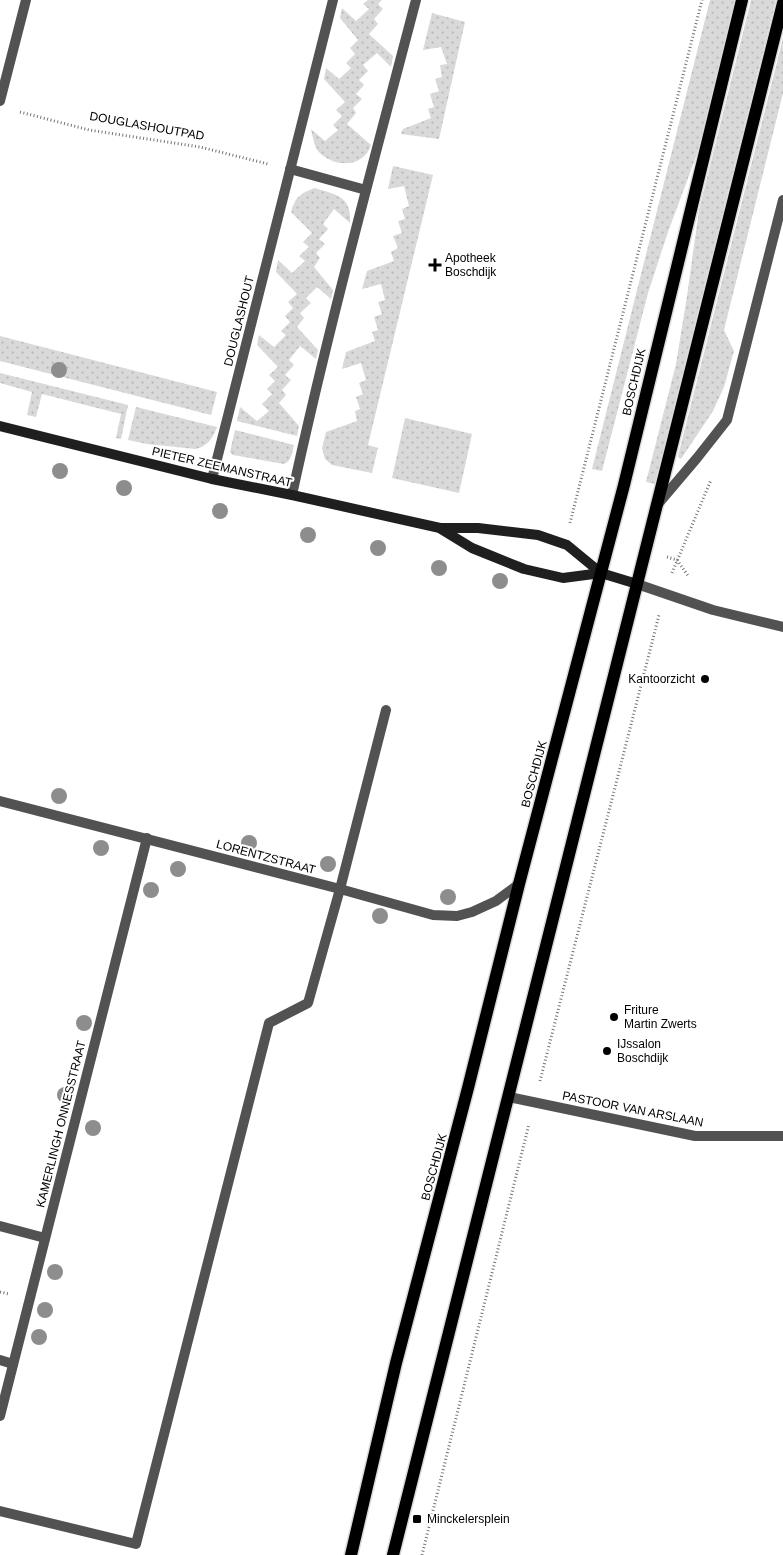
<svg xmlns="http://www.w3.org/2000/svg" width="783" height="1555" font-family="Helvetica,sans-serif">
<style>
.green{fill:url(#green-dots)}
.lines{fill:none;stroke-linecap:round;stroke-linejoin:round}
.primary-casing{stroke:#dbdbdb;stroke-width:15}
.path{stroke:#747474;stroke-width:3;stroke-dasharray:1 2.5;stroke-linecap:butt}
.lane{stroke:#525252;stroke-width:10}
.street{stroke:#525252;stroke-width:10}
.secondary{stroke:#1f1f1f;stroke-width:10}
.primary{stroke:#000;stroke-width:12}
.tree{fill:#8d8d8d}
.poi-dot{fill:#000;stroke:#fff;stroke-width:2}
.labels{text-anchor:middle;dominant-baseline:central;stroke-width:4;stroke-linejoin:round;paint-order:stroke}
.street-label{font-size:12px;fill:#000;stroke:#fff}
.poi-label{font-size:12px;fill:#000;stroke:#fff;text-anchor:start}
</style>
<defs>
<pattern id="green-dots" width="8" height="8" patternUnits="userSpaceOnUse" patternTransform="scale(1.25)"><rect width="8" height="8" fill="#d9d9d9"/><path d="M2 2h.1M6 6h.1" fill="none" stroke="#b8b8b8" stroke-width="1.8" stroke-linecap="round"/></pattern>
</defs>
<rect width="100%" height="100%" fill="#fff"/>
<!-- green -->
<g class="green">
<path d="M368,0H382L378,4L383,9L374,19L378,24L369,34L393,56L391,67L377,53L363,65L368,71L359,80L364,85L356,94L362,99L353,108L356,113L347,124L371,145C364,167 337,168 321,154C314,149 313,137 311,129L325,141L338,130L333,125L342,116L336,110L345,102L324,79L326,68L339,79L351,68L346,63L355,54L350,48L358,40L340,18L342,8L356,21L369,9L363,4Z"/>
<polygon points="710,0 736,0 697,154 668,232 648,293 602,471 592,469"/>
<polygon points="751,0 776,0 655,484 646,482 676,364 687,296 699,210"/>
<polygon points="432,13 465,22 439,139 401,134 403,129 431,118 428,109 434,107 430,94 439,91 435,79 442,77 440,65 447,64 441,47 423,50"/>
<polygon points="783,38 783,93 724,330 734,351 724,387 713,411 681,459 679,458 678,456"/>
<polygon points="393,166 433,175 368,445 378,448 372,473 332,465 325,459 322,448 326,432 357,421 355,411 360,409 356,397 363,394 359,383 366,380 361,363 342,369 346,352 375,341 372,332 378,330 374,317 382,314 378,302 385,300 381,284 362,289 367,271 394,261 391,252 398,248 393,236 402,233 398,221 405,219 402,209 409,206 404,186 388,189"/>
<path d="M315,188C336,195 352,196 350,223L334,209L323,224L328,229L319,239L325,244L316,253L320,258L314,267L333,290L331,299L317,287L306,298L311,303L300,313L304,318L297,327L318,350L316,359L300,346L289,360L294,365L285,375L291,380L282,390L286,395L279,403L299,426L297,436L237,421L240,407L257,421L269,411L262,404L272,394L267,389L275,381L269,375L278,367L257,345L259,335L274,347L286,335L281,331L290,322L285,316L293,308L288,302L297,294L276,272L278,260L292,273L305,261L299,256L309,247L303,242L312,233L291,212C295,197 301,193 315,188Z"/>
<polygon points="0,336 217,392 211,415 0,361"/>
<polygon points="0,373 128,405 121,439 116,438 121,414 42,394 36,417 27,415 32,392 0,383"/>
<path d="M136,407L217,427C213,438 207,447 195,449L147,444L128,440Z"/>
<polygon points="405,418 472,434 459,493 392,478"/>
<path d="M235,430L294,445C292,452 292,461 284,464L233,455L230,452Z"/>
</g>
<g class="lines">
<!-- primary casing -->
<g class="primary-casing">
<g id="primary">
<polyline points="351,1555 396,1363 468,1088 519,884 624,485 742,0"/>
<polyline points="393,1555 783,3"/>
</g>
</g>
<!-- path -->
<g class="path">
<polyline points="20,112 89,130 200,147 268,164"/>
<polyline points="570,523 702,0"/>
<polyline points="667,557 677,560 689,577"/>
<polyline points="672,573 711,480"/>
<polyline points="540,1081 659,615"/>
<polyline points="0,1292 9,1294"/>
<polyline points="422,1555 529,1124"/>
</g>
<!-- lane -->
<polyline class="lane" points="0,1511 136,1544 269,1023 308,1003 340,889 386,710"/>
<!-- street -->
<g class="street">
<polyline points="0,101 26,0"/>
<polyline points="290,169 366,190"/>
<polyline points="212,479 333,0"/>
<path d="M292,495C328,329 373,164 416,0"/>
<polyline points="658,504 697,458 727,420 783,200"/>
<polyline points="637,584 713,610 783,627"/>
<polyline points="0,801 340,889 433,915 457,916 472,912 496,901 519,884"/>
<polyline points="509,1097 695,1136 783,1136"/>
<polyline points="0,1226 45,1238"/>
<polyline points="0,1360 13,1364"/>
<polyline points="0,1416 147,838"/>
</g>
<!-- secondary -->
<g class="secondary">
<polyline points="0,426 212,479 292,495 440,528 478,528 538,535 567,545 601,573 637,584"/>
<polyline points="441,529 472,548 524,569 563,578 601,573"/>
</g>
<!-- primary -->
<use href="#primary" class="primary"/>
</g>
<!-- trees -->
<g class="tree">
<circle cx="59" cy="370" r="8"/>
<circle cx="60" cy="471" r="8"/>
<circle cx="124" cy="488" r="8"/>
<circle cx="220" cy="511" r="8"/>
<circle cx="308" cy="535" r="8"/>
<circle cx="378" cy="548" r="8"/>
<circle cx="439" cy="568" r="8"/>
<circle cx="500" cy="581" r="8"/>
<circle cx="59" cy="796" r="8"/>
<circle cx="249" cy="843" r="8"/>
<circle cx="101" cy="848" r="8"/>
<circle cx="328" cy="864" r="8"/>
<circle cx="178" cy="869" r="8"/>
<circle cx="151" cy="890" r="8"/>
<circle cx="448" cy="897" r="8"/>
<circle cx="380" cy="916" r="8"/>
<circle cx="84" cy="1023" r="8"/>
<circle cx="65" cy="1095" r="8"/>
<circle cx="93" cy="1128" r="8"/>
<circle cx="55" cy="1272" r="8"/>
<circle cx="45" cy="1310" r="8"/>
<circle cx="39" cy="1337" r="8"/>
</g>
<!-- markers -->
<g class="poi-dot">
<path d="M432.5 257.5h5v5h5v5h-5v5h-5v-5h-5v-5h5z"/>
<circle cx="705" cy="679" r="5"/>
<circle cx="614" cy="1017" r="5"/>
<circle cx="607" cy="1051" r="5"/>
<rect x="412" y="1514" width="10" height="10" rx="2.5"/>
</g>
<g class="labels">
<!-- street labels -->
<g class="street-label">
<text transform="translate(147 126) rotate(10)">DOUGLASHOUTPAD</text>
<text transform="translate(239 321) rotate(-76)">DOUGLASHOUT</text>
<text transform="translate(634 382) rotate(-77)">BOSCHDIJK</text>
<text transform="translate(222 467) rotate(13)">PIETER ZEEMANSTRAAT</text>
<text transform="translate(534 774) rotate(-75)">BOSCHDIJK</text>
<text transform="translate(266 857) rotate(15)">LORENTZSTRAAT</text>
<text transform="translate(633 1109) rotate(11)">PASTOOR VAN ARSLAAN</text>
<text transform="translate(61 1124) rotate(-76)">KAMERLINGH ONNESSTRAAT</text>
<text transform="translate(434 1167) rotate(-75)">BOSCHDIJK</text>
</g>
<!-- poi labels -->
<g class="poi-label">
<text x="445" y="258">Apotheek<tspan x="445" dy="14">Boschdijk</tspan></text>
<text x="695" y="679" text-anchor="end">Kantoorzicht</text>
<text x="624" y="1010">Friture<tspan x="624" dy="14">Martin Zwerts</tspan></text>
<text x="617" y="1044">IJssalon<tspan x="617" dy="14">Boschdijk</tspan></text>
<text x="427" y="1519">Minckelersplein</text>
</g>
</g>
</svg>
